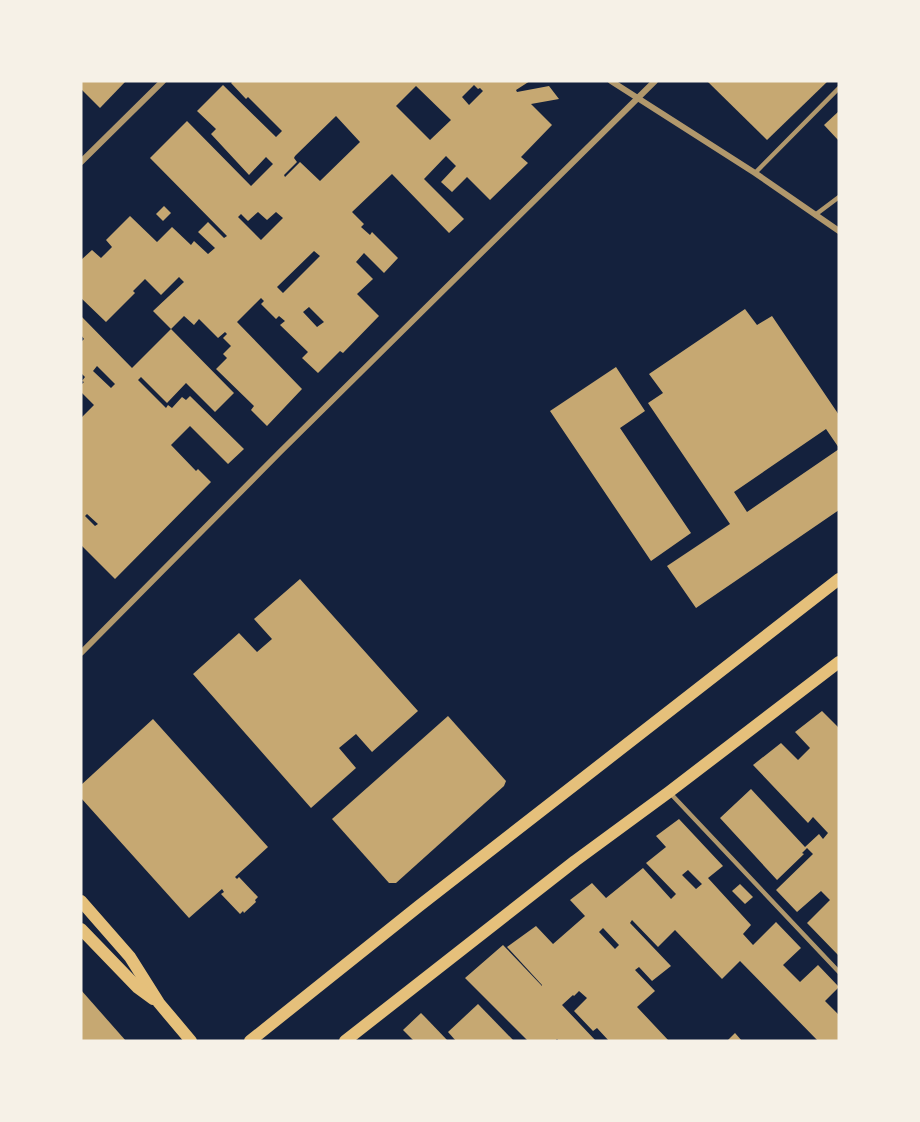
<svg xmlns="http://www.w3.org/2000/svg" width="920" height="1122" font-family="Signika,sans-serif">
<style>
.building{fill:#c6a872;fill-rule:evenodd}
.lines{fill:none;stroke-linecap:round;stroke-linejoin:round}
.service{stroke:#b1986c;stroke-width:4.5}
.minor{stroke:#b1986c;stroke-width:6}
.secondary{stroke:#e5c07b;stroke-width:12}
</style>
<rect width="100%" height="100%" fill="#14213d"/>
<!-- building -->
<g class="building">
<polygon points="81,81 126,81 100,108 81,89"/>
<path d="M233,81H530L516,90L517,92L549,86L559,99L531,104L552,125L521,157L528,163L490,200L467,177L452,192L441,182L456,166L446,156L424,179L464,219L449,233L392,174L352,212L364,224L361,227L370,235L372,232L398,258L384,273L364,253L356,262L373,279L357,294L379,316L343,353L340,351L318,373L302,358L308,352L280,325L285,321L279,316L276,319L261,304L264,301L261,298L237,322L302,389L267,426L251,410L254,406L216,369L227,358L223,354L231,346L223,338L227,334L225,332L218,338L199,319L194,325L184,316L171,329L153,311L184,282L179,277L161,295L145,279L133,291L135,293L106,322L81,298V260L92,250L101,258L112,247L106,240L130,216L157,242L172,227L191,245L194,241L208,254L215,248L198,232L208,222L224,238L227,236L150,158L187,121L251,186L273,164L266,157L249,175L211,134L216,129L197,111L223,85L276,137L282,131L248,97L246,99L231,83ZM474,85L478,89L480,88L483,91L469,105L462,97ZM416,86L451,120L430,140L396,106ZM336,116L360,142L320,181L300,162L285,177L284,175L297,162L294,158L295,156ZM258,212L267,220L276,212L283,218L261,240L238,217L241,214L248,221ZM314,251L320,256L283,293L277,287ZM309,307L324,322L317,327L303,312Z"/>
<polygon points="707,81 828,81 767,140"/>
<polygon points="839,111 839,141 824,125"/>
<polygon points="164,206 171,213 163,221 156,214"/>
<polygon points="745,309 757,325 772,316 839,415 839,448 826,429 734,492 747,512 839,449 839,510 696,608 667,566 730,524 648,403 663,393 649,374"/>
<path d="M81,316L132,368L171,329L234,393L215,412L186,383L167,403L141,377L138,380L166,408L168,405L172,408L182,397L186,400L190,396L244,449L228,464L190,426L171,445L196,471L198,469L211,482L115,579L81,545V418L94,405L81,392V385L84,382L82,381L85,377L81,373V342L84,339L81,335ZM97,366L115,384L111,388L93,371ZM87,514L98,524L95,526L85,516Z"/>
<polygon points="616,367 645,411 620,428 691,533 651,561 550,411"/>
<polygon points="300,579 418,711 372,752 356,734 339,748 356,768 311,808 193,674 239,633 257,652 272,639 254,619"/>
<polygon points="822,711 839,728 839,956 807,923 830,900 821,891 797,912 776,890 813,854 807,848 802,853 804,854 777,880 720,818 751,789 805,847 819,834 823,839 828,833 813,817 808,823 753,765 781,743 798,760 810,748 795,732"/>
<polygon points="448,716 506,781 504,786 396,883 389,883 332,819"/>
<polygon points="153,719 268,847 235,877 237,879 239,877 258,897 255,900 256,902 244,913 243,911 240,914 221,894 224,892 222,889 189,918 81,798 81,785"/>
<path d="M679,819L723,866L708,878L751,925L743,934L753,945L776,922L801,948L783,965L800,982L818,965L839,987L825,1001L839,1015V1041H818L740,961L722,979L675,930L658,947L632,920L630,923L671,966L652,981L639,967L635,970L655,991L637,1007L669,1041H609L597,1028L593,1031L574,1011L587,998L579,991L574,996L573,995L562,1005L596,1041H559L557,1039L555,1041H528L465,978L503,945L542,986V985L507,947L536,926L553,944L585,916L570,900L592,883L606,898L643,868L671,899L676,894L646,863L666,847L656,836ZM688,870L702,884L696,889L682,875ZM603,928L619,945L615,949L599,932Z"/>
<polygon points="740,884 753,897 745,904 732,891"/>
<polygon points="81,990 126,1041 81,1041"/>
<polygon points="478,1004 514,1041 456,1041 448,1032"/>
<polygon points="421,1013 425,1017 448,1041 414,1041 403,1030"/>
<polygon points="735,1033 742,1041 727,1041"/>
</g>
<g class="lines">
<!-- service -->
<g class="service">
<polyline points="755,173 839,88"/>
<polyline points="815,215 839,197"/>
<polyline points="671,794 839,972"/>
</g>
<!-- minor -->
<g class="minor">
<polyline points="611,81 755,173 839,231"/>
<polyline points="81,162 163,81"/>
<polyline points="81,653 280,452 655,81"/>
</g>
<!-- secondary -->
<g class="secondary">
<polyline points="81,901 130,957 159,1003 191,1041"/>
<polyline points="81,929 138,988 153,999"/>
<polyline points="250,1041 419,906 839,579"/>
<polyline points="345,1041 575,861 669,792 839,662"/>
</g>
</g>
<!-- border -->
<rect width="920" height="1122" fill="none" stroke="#f6f1e7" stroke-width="165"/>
</svg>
